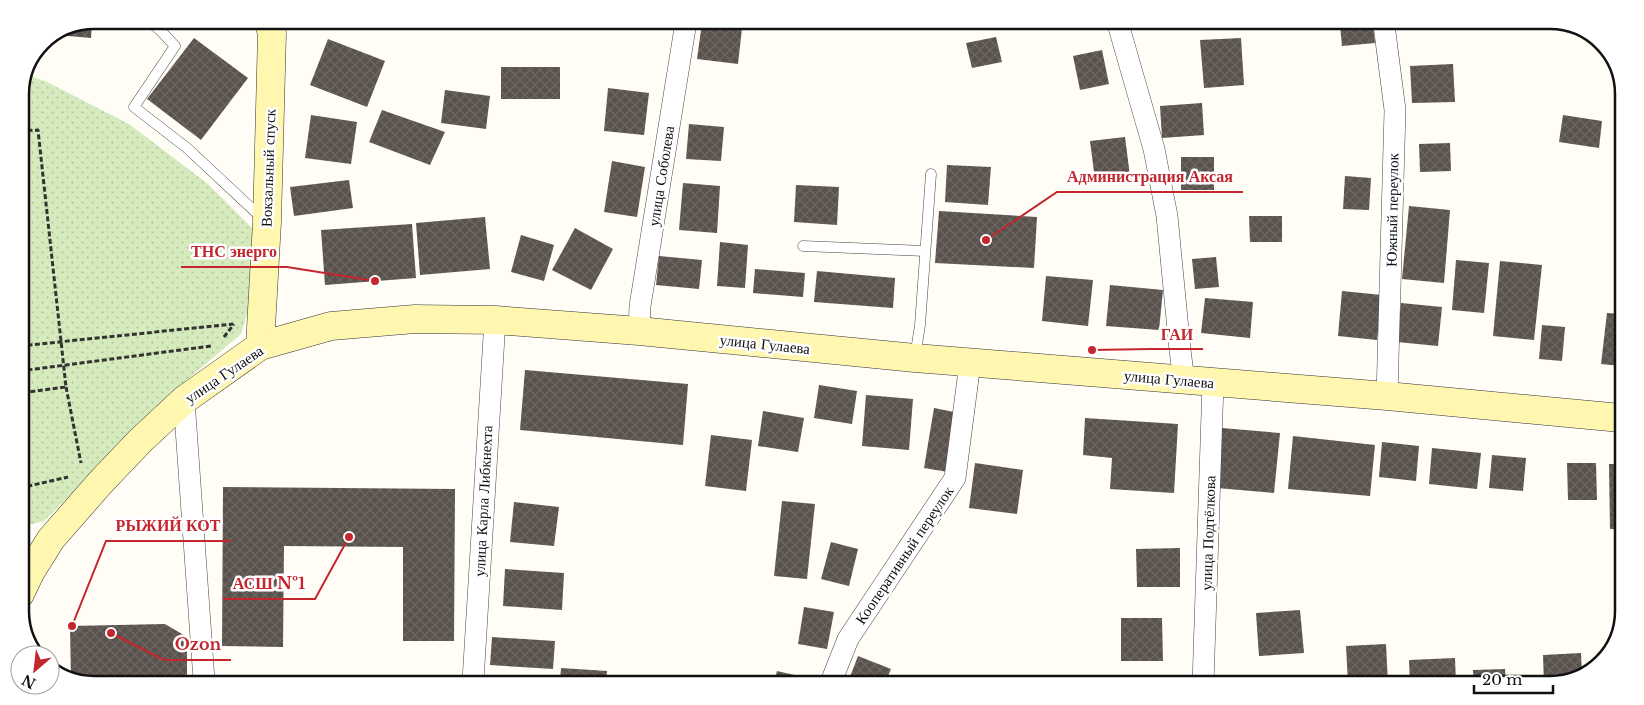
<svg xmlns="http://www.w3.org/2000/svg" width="1644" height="705" font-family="'Libre Baskerville',serif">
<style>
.park{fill:url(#park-dots)}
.building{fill:url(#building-cross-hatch)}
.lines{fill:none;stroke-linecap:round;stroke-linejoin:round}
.lane-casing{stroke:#444;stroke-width:11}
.street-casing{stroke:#444;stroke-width:22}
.secondary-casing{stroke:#333;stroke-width:29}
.path{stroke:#333;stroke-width:3;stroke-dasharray:5 2.5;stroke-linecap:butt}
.lane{stroke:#fff;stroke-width:10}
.street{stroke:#fff;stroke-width:21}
.secondary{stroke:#fff6b0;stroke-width:28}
.labels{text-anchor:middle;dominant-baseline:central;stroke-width:5;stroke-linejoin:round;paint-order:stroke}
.street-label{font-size:15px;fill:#111;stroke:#fff}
.rim{fill:none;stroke:#111;stroke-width:2.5}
.leader{fill:none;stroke:#c4262e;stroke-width:2}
.callout-dot{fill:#c4262e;stroke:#fff;stroke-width:2}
.callout-label{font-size:16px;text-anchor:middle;font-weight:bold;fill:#c4262e;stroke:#fff;stroke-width:5;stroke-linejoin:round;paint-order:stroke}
</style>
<defs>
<pattern id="park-dots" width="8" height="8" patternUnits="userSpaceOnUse" patternTransform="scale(1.25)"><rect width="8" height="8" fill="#d5ebbd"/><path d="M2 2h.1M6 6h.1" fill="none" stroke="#b6c8a1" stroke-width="1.8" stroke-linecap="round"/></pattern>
<pattern id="building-cross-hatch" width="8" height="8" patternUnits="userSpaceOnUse" patternTransform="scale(1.25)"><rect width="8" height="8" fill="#5a524d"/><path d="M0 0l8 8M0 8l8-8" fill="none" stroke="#6d6662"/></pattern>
</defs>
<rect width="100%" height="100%" fill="#fffdf5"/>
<!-- park -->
<polygon class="park" points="26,75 45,81 129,124 208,184 253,229 253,294 241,334 173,392 44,521 20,527 20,89"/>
<!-- building -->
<g class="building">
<polygon points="92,21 91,38 57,35 60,34"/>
<polygon points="627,22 655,22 654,27 626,23"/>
<polygon points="702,23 742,28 738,64 697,59"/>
<polygon points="1340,25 1373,25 1375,43 1342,46"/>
<polygon points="996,37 1002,62 972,68 966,43"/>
<polygon points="194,38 248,78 201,140 147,99"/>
<polygon points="1241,38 1244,85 1204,88 1200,40"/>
<polygon points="328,39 385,61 367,107 310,85"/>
<polygon points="1102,50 1109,84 1080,90 1073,56"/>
<polygon points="1453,64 1455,102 1412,103 1410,66"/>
<rect x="501" y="67" width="59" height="32"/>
<polygon points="608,88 649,93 644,135 604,131"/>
<polygon points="445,90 490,96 486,129 441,123"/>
<polygon points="1202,103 1204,135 1162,138 1160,106"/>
<polygon points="382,110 445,132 430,165 369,142"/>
<polygon points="311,115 357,122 351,164 305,158"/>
<polygon points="1563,115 1602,121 1599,148 1559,142"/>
<polygon points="689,124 724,127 721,161 686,159"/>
<polygon points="1125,137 1130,176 1095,180 1090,141"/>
<polygon points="1450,143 1451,171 1420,172 1419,144"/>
<rect x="1181" y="157" width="33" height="33"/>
<polygon points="612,161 645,167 637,217 604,212"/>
<polygon points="947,165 991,167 988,205 945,202"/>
<polygon points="1345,176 1371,178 1369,210 1343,209"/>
<polygon points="349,180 353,208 294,216 290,187"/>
<polygon points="683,183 720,186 717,233 679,230"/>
<polygon points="796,185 839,187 837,225 794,222"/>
<polygon points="1622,205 1623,205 1623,224 1619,224"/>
<polygon points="1409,206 1450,210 1444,283 1402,279"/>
<polygon points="939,211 1037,217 1034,268 935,263"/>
<polygon points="1249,216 1282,216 1282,242 1250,242"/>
<polygon points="485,217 490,269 420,275 416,223"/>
<polygon points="412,224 416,278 325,285 321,230"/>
<polygon points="575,228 613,249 591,290 552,270"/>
<polygon points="521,235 554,245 544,281 511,272"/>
<polygon points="720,242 748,245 745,288 717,286"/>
<polygon points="659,256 702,260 699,289 656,285"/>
<polygon points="1216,257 1219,287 1195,289 1192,259"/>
<polygon points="1456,260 1489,263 1484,313 1452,310"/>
<polygon points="1500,261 1542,265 1534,340 1493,336"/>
<polygon points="755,269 805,273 803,297 753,293"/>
<polygon points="817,271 895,278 893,308 814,302"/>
<polygon points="1046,276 1093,280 1088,326 1042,321"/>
<polygon points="1110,285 1163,290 1159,330 1106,326"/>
<polygon points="1342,291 1382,295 1377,340 1338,336"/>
<polygon points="1205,298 1253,302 1250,338 1201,333"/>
<polygon points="1401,303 1442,307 1438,346 1397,342"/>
<polygon points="1607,313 1622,314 1621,366 1601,364"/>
<polygon points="1542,325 1565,327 1562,361 1539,359"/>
<polygon points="525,370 688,384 683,445 520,430"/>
<polygon points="819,385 857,391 852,424 814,418"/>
<polygon points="866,395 913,399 909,450 862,446"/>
<polygon points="934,408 959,413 948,472 924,468"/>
<polygon points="763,411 804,418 798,452 758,446"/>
<polygon points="1085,418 1178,424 1174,493 1110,489 1112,458 1083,455"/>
<polygon points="1222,428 1280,433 1274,493 1217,488"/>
<polygon points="711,435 752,440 746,491 705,486"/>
<polygon points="1293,436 1375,445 1370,496 1288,489"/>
<polygon points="1382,442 1419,446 1416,481 1379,477"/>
<polygon points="1432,448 1481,453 1477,489 1429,484"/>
<polygon points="1492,455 1526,458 1523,491 1489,488"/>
<polygon points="975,463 1023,470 1017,514 969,508"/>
<polygon points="1567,463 1596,463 1597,500 1568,500"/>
<polygon points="1609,464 1620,464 1620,529 1610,529"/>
<polygon points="223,487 455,489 454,641 403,641 403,547 284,546 283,647 222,646"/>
<polygon points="782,501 815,504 807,579 774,576"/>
<polygon points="514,502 559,507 554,546 510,542"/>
<polygon points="831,542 858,549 849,586 821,579"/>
<polygon points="1180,548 1180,587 1137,587 1136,549"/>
<polygon points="505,569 564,573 562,610 503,606"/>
<polygon points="804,607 834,612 827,649 798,644"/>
<polygon points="1300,610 1304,653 1259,656 1256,613"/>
<polygon points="1121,618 1162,618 1163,661 1121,661"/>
<polygon points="165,624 187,637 187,680 71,680 70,626"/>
<polygon points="492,637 555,641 553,669 490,665"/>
<polygon points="1386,644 1388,684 1348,684 1346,646"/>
<polygon points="1581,653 1582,675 1551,685 1544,685 1543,655"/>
<polygon points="858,656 891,669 885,683 848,682"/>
<polygon points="1455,658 1456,685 1410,684 1409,660"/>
<polygon points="561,668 607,671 606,682 560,681"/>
<polygon points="1505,669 1506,685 1474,685 1473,670"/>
<polygon points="777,671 812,679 811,682 774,682"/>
</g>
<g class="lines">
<!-- lane casing -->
<g class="lane-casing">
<g id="lane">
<polyline points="147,20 160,30 175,46 134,107 187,148 262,218"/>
<polyline points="803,246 925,251"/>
<polyline points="915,357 920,325 931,174"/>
</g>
</g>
<!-- street casing -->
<g class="street-casing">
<g id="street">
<polyline points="1118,24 1154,149 1167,216 1180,350 1184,381"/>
<polyline points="1384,25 1395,110 1387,396"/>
<polyline points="639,331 640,306 686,22"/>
<polyline points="184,400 204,680"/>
<polyline points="473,681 495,320"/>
<polyline points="831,682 848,639 955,478 970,363"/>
<polyline points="1203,684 1213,383"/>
</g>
</g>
<!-- secondary casing -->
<g class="secondary-casing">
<g id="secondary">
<polyline points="260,346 267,222 272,33 268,21"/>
<polyline points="20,594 31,571 51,539 100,483 140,441 184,400 260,346 331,326 415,319 495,320 639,331 915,358 1387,396 1621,418"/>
</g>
</g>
<!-- path -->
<g class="path">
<polyline points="20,131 38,130 66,387 20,393"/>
<polyline points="224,337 234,324"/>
<polyline points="20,346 233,324"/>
<polyline points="20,371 211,346"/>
<polyline points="66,387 81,463"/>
<polyline points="20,488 68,477"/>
</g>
<!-- lane -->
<use href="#lane" class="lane"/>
<!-- street -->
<use href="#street" class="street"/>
<!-- secondary -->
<use href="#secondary" class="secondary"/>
</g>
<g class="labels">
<!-- street labels -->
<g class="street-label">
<text transform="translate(268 168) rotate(-88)">Вокзальный спуск</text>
<text transform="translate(661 176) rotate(-81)">улица Соболева</text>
<text transform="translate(1392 210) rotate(-89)">Южный переулок</text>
<text transform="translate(765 344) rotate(6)">улица Гулаева</text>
<text transform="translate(224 374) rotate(-34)">улица Гулаева</text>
<text transform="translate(1169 379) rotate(5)">улица Гулаева</text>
<text transform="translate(483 501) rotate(-87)">улица Карла Либкнехта</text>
<text transform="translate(1208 533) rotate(-88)">улица Подтёлкова</text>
<text transform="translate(904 555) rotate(-56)">Кооперативный переулок</text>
</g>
</g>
<!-- crop -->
<path d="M0 0H1644V705H0ZM94 29H1550A65 65 0 0 1 1615 94V611A65 65 0 0 1 1550 676H94A65 65 0 0 1 29 611V94A65 65 0 0 1 94 29Z" fill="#fff" fill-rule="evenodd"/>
<path class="rim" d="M94 29H1550A65 65 0 0 1 1615 94V611A65 65 0 0 1 1550 676H94A65 65 0 0 1 29 611V94A65 65 0 0 1 94 29Z"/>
<!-- callouts -->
<path class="leader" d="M986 240L1057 192H1243M375 281L287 267H181M1092 350L1151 349H1203M72 626L106 541H231M349 537L315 599H223M111 633L164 660H231"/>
<g class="callout-dot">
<circle cx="986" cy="240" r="5"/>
<circle cx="375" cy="281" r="5"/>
<circle cx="1092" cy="350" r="5"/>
<circle cx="72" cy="626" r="5"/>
<circle cx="349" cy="537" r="5"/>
<circle cx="111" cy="633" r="5"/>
</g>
<g class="callout-label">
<text x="1150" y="182">Администрация Аксая</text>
<text x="234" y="257">ТНС энерго</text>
<text x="1177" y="340">ГАИ</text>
<text x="168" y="531">РЫЖИЙ КОТ</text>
<text x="269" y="589">АСШ №1</text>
<text x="198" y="650">Ozon</text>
</g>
<!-- north arrow -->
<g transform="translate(35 670) rotate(208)"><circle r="24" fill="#ffffff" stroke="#a0a0a0"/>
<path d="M0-4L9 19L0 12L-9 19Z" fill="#c4262e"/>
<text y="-8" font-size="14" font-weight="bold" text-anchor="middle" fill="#111111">N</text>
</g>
<!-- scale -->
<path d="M1474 685v8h79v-8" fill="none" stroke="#111111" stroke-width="2.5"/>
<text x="1482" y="685" font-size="15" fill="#111111" stroke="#ffffff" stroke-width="4" paint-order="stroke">20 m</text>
</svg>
